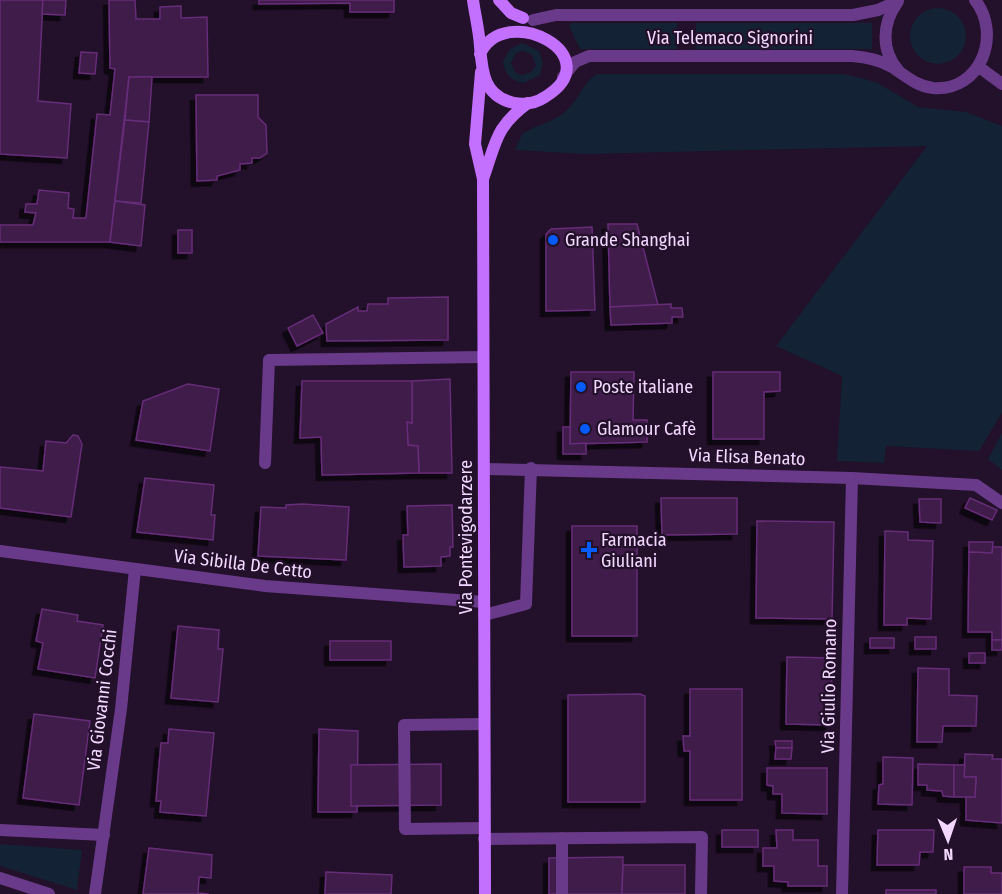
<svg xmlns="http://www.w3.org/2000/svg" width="1002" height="894" font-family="'Fira Sans Condensed',sans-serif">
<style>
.green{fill:#132234;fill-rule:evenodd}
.building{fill:#3f1b4b;stroke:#652d77;stroke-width:1.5;filter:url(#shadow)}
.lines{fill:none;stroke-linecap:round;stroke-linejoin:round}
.lane{stroke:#693a89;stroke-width:12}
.street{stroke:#693a89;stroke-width:12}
.secondary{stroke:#c36fff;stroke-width:12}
.poi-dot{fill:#045bff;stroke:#23102a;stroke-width:2}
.labels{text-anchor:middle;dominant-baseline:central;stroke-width:4.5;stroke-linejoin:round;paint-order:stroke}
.street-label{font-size:18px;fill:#f2d8ff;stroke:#23102a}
.poi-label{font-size:18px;fill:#f2d8ff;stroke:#23102a;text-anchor:start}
</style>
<defs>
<filter id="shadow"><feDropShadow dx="-5.5" dy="5.5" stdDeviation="0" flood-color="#0009"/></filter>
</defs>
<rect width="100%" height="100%" fill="#23102a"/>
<!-- green -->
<g class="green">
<circle cx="938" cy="36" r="28"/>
<polygon points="572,23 677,23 677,49 580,49 569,26"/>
<polygon points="696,23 872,23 872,49 695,49"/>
<path d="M522,43L539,51L543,62L540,75L524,83C511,81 504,74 503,61L510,49ZM523,51L531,54L536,65L531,72L523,75L516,73L511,63L516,53Z"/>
<path d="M597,74H844L876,82L918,107L966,112L1002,126V413L979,451L886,446L884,463L837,461L842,376L776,346L927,146L585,154L515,150L522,134C536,124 554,123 567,110C579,99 583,82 597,74Z"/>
<polygon points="1002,433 1002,470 988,459"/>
<polygon points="0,844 82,850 77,890 0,866"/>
</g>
<!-- building -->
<g class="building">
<polygon points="0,0 43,0 38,101 71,104 67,158 0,154"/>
<polygon points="43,0 66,0 65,15 42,14"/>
<polygon points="109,0 135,0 136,19 160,19 160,7 181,6 181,18 207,17 208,77 129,77 110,242 0,242 0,225 33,225 36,213 25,212 26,204 37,204 39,190 69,193 68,208 74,209 73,218 86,218 97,114 110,115 115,69 110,68"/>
<polygon points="259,0 394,0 394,12 350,12 350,3 259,4"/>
<polygon points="81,52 97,53 95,74 79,73"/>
<polygon points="129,77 152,77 149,122 125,120"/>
<polygon points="196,95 258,95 258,117 266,125 267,153 260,158 252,158 252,163 240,164 240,170 217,176 217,180 197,181"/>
<polygon points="125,120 149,122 141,203 115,201"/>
<polygon points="115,201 145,205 141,246 110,242"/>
<polygon points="608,224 637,224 658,305 610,307"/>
<polygon points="592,227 595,310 546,311 546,234 551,229"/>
<rect x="178" y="230" width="14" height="23"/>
<polygon points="448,297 448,340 327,341 326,324 358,307 358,311 367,311 368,304 388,304 388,298"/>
<polygon points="671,304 671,308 682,308 683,317 672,317 672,323 611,325 610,307"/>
<polygon points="313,315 323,333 297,346 288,328"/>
<polygon points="571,372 634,372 633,420 647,420 647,442 570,444"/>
<polygon points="713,372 780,372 780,391 764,392 764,439 713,439"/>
<polygon points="450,379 452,473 419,473 418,446 408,445 407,422 412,423 412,381"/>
<polygon points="302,381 412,381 412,423 407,422 408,445 418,446 419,473 322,475 321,437 300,438"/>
<polygon points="188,384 219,389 210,451 136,440 143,401"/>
<polygon points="563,427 570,427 570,444 586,443 586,454 563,454"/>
<polygon points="73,435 78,436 82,444 71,517 0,508 0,467 43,471 46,441 66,443"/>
<polygon points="145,478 214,485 211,515 215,515 213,540 137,532"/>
<polygon points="661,498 737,498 737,534 662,535"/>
<polygon points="970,498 997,510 992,520 965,508"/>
<polygon points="919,499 941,499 941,523 920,522"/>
<polygon points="302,504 349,507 346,560 258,556 261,507 286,508 286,505"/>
<polygon points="452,505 453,547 450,547 450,556 441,557 441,566 404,567 403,535 408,535 407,506"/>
<polygon points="757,521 834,522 832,619 756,618"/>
<rect x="572" y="526" width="65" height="110"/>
<polygon points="885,531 908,532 908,540 933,541 931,619 907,618 907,625 884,625"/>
<polygon points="969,542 993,542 992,553 969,552"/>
<polygon points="993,547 1002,547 1002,640 992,640 992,632 968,632 969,552 992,553"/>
<polygon points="42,609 78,615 77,621 103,625 95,678 38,669 43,643 36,641"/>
<polygon points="178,626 219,630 218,649 223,649 218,702 171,698"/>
<rect x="915" y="637" width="21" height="12"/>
<rect x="870" y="638" width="24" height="10"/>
<rect x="992" y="640" width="10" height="10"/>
<rect x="330" y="641" width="61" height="19"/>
<rect x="969" y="653" width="16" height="10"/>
<polygon points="787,657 832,658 831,725 786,724"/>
<polygon points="918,668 949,669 949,695 977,696 976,726 943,726 942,742 917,742"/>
<polygon points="690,689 742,689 742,800 690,800 690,751 684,751 683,736 690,736"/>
<polygon points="640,694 645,696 645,802 568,802 568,695"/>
<polygon points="34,714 90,721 79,805 23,798"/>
<polygon points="169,729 214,733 206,816 160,812 161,801 156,801 159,765 161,743 168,743"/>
<polygon points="319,729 358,731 357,812 318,812"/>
<polygon points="775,741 792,741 792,748 776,748"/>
<polygon points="776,748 792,748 791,759 775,759"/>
<polygon points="965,754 993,755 992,759 1002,759 1002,823 966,820 966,797 975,797 976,777 964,777"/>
<polygon points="883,757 913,758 912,805 878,804 879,785 883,784"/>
<polygon points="441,764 441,805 351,806 351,765"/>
<polygon points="918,764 954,765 954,797 943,796 942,791 927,790 927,785 918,785"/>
<polygon points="954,765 965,765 964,777 976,777 975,797 954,797"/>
<polygon points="767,768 827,768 827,814 782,813 782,794 773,794 773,786 767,785"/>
<rect x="722" y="830" width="36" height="17"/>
<polygon points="776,830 793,830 793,840 818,840 818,866 827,866 827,886 788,886 788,882 774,881 774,866 763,866 763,848 777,848"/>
<polygon points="878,830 934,830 933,852 920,852 919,865 877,865"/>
<polygon points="149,848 212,855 211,878 199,877 198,893 209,894 143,894"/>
<polygon points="623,857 622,894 549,894 549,858"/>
<polygon points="623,865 685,865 685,894 622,894"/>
<polygon points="964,867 991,867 991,873 1002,873 1002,894 964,894"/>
<polygon points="326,872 392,875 391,894 325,894"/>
<rect x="886" y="890" width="50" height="4"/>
</g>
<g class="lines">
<!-- lane -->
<g class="lane">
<polyline points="265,463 269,360 483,357"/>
<polyline points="484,615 526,604 531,468"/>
<polyline points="483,724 404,725 405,829 484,828"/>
<polyline points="562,838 562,894"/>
<polyline points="484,839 702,837 701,894"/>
</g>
<!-- street -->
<g class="street">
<path d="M897,3C882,24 881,50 898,70"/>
<polyline points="533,20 556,15 853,15 878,10 898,1"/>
<polyline points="979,67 1002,84"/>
<path d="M563,77L575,62L589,56H852C866,57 880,60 892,67C906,76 916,86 933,88C981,92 1002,34 975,0"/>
<polyline points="485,469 852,478 976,485 1002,503"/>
<polyline points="0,551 265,586 484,602"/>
<polyline points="0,830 104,835"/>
<polyline points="0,878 49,894"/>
<polyline points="95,894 121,709 135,569"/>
<polyline points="842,894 852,478"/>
</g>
<!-- secondary -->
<g class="secondary">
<path d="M473,0C475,15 479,30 480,46C482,71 483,96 514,103C525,105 536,103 545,97C612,56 505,0 480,54"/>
<polyline points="499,0 511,13 523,18"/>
<polyline points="481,72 475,144 483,179 485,894"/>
<path d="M483,179C496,143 495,127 528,103"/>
</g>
</g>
<!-- markers -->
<g class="poi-dot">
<circle cx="553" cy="240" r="6"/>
<circle cx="581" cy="387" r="6"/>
<circle cx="585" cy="429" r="6"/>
<path d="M586 541h6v6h6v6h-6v6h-6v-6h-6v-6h6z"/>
</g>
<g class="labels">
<!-- street labels -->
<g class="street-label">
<text x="730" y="38">Via Telemaco Signorini</text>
<text transform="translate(747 457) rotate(2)">Via Elisa Benato</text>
<text transform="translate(466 537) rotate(-90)">Via Pontevigodarzere</text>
<text transform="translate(243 564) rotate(7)">Via Sibilla De Cetto</text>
<text transform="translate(829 686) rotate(-89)">Via Giulio Romano</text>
<text transform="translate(102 700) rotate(-83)">Via Giovanni Cocchi</text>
</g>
<!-- poi labels -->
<g class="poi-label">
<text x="565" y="240">Grande Shanghai</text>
<text x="593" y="387">Poste italiane</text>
<text x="597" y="429">Glamour Cafè</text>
<text x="601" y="540">Farmacia<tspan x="601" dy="21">Giuliani</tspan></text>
</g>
</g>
<!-- north arrow -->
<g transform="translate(948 840) rotate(178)" stroke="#23102a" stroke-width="4.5" paint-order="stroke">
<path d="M0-4.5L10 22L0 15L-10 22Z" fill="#f2d8ff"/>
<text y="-9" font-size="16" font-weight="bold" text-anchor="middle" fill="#f2d8ff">N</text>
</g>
</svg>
